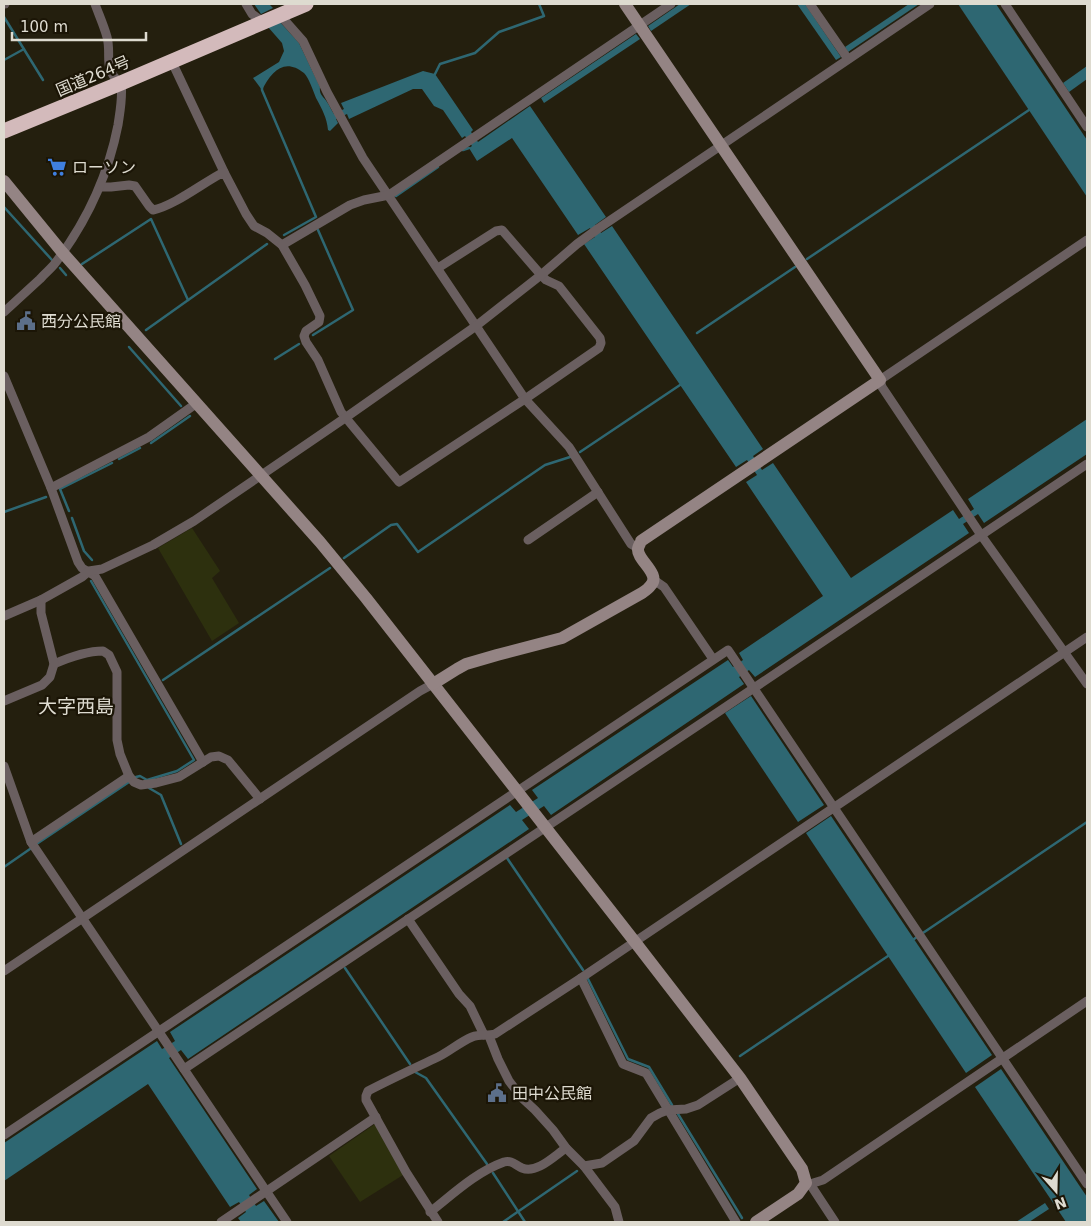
<svg xmlns="http://www.w3.org/2000/svg" width="1091" height="1226" font-family="'DejaVu Sans','Noto Sans JP',sans-serif">
<style>
.green{fill:#2d300e}
.water{fill:#2e6772}
.lines{fill:none;stroke-linecap:round;stroke-linejoin:round}
.stream{stroke:#2e6772;stroke-width:2.5}
.street{stroke:#6a5f60;stroke-width:9}
.secondary{stroke:#948484;stroke-width:12}
.highway{stroke:#d3babb;stroke-width:15}
.labels{text-anchor:middle;dominant-baseline:central;stroke-width:4.5;stroke-linejoin:round;paint-order:stroke}
.street-label{font-size:16px;fill:#dedbd0;stroke:#1b1506}
.poi-label{font-size:16px;fill:#dedbd0;stroke:#1b1506;text-anchor:start}
.quarter-label{font-size:19px;fill:#dedbd0;stroke:#1b1506}
</style>
<rect width="100%" height="100%" fill="#241f0e"/>
<!-- green -->
<g class="green">
<polygon points="192,528 220,571 212,578 239,623 212,641 158,548"/>
<polygon points="375,1124 403,1175 360,1202 329,1156"/>
</g>
<!-- water -->
<g class="water">
<polygon points="254,4 269,4 273,8 261,14"/>
<polygon points="680,4 691,4 651,31 648,26"/>
<polygon points="797,4 805,4 841,57 836,60"/>
<polygon points="909,4 919,4 848,52 845,47"/>
<polygon points="958,4 996,4 1087,140 1087,197"/>
<path d="M280,22L299,43L320,87C319,95 323,96 327,102C330,106 331,110 334,114L344,109L341,103L423,71L435,74L473,130L471,132L478,142L530,106L606,217L595,225L601,233L612,226L763,449L753,456L762,470L773,463L851,578L953,510L959,519L974,509L968,499L1087,419V454L984,523L978,514L963,524L969,533L755,677L749,670L739,677L744,684L551,815L544,806L522,820L529,829L188,1059L181,1050L169,1058L257,1189L249,1195L256,1206L264,1201L279,1222H241L238,1218L246,1212L239,1202L230,1207L148,1084L4,1181V1143L157,1041L162,1049L164,1048L175,1041L170,1032L510,805L516,812L538,798L532,790L728,660L733,667L743,660L739,653L823,596L746,482L757,475L747,460L736,467L584,244L595,237L590,228L578,235L512,138L477,161L469,148L472,146L465,136L462,138L443,110L434,106L422,89H413L349,119L347,114L336,119L338,123L330,131L328,130C327,118 322,109 316,98C313,91 309,78 304,73C284,57 271,72 262,90L253,78L279,62L284,51L282,43L268,27Z"/>
<polygon points="636,34 640,39 544,103 541,98"/>
<polygon points="1087,66 1087,79 1069,92 1063,83"/>
<polygon points="751,696 824,805 798,822 725,713"/>
<polygon points="831,816 992,1055 966,1073 806,833"/>
<polygon points="1001,1069 1087,1197 1087,1222 1066,1222 975,1087"/>
<polygon points="1045,1203 1049,1209 1029,1222 1016,1222"/>
</g>
<g class="lines">
<!-- stream -->
<g class="stream">
<polyline points="4,17 43,80"/>
<polyline points="4,60 24,49"/>
<polyline points="435,74 440,64 475,53 499,32 544,16 539,4"/>
<polyline points="262,86 262,90 316,217 284,235"/>
<polyline points="463,150 469,148"/>
<polyline points="396,196 438,167"/>
<polyline points="4,207 52,260"/>
<polyline points="807,259 1029,110"/>
<polyline points="82,264 151,219 188,300"/>
<polyline points="60,268 66,275"/>
<polyline points="146,330 267,244"/>
<polyline points="697,333 795,267"/>
<polyline points="313,335 353,310 318,230"/>
<polyline points="129,347 181,406"/>
<polyline points="275,359 299,344"/>
<polyline points="151,443 190,416"/>
<polyline points="580,452 680,385"/>
<polyline points="119,459 140,448"/>
<polyline points="69,511 60,489 112,463"/>
<polyline points="4,512 46,497"/>
<polyline points="72,518 84,551 92,560"/>
<polyline points="344,558 391,525 397,524 418,552 545,465 570,457"/>
<polyline points="91,581 194,760 177,771 147,780 140,776 136,777"/>
<polyline points="163,680 330,568"/>
<polyline points="149,788 161,795 181,844"/>
<polyline points="38,843 129,782"/>
<polyline points="507,858 583,970"/>
<polyline points="4,867 30,849"/>
<polyline points="914,939 1087,822"/>
<polyline points="345,968 410,1064"/>
<polyline points="588,979 628,1059 649,1067 672,1105"/>
<polyline points="740,1056 888,956"/>
<polyline points="415,1072 426,1078 487,1164"/>
<polyline points="678,1114 742,1218"/>
<polyline points="493,1173 525,1222"/>
<polyline points="503,1222 577,1171"/>
</g>
<!-- street -->
<g class="street">
<polyline points="4,4 5,4"/>
<polyline points="246,4 252,14 263,22"/>
<polyline points="810,4 848,59"/>
<polyline points="1005,4 1087,127"/>
<polyline points="280,15 303,41 327,92 363,158 476,326 525,399 569,447 631,544 638,548"/>
<polyline points="172,62 224,172"/>
<path d="M100,187H111L129,185L135,186L149,206L153,210C174,206 204,182 224,172L246,214L254,226L267,233L282,245L305,285L320,316L319,322L306,331L304,336L306,342L318,360L341,412L399,482L525,399L599,348L601,343L600,338L559,286L546,280L541,275L502,230L496,231L438,268"/>
<polyline points="1087,240 880,380 882,387 981,535 1087,684"/>
<polyline points="282,245 350,205 364,200 389,195 671,4"/>
<path d="M4,312C16,301 28,290 40,279C45,273 52,268 56,262C87,221 108,176 118,125C120,111 123,97 121,83C102,70 112,55 107,37C104,26 99,15 95,4"/>
<polyline points="4,376 51,488 78,562 82,568 95,576 203,762"/>
<polyline points="51,488 149,437 197,403"/>
<polyline points="528,540 598,492"/>
<polyline points="654,580 664,587 713,659"/>
<polyline points="4,616 41,600 82,577 89,571 102,569 153,545 194,521 345,418 476,326 541,275 577,244 599,228 930,4"/>
<path d="M54,664C70,657 87,651 103,651L109,655L117,672V740L120,754L129,776L134,782L141,785L156,783L179,777L211,757L219,756L228,760L260,799"/>
<polyline points="4,701 42,685 50,677 54,664 41,613 41,600"/>
<polyline points="4,766 31,842 287,1222"/>
<polyline points="31,842 129,776"/>
<polyline points="408,919 459,994 470,1006 484,1035"/>
<polyline points="4,971 420,691 433,684"/>
<polyline points="581,978 623,1064 646,1073 736,1222"/>
<polyline points="489,1036 498,1059 509,1081 522,1098 535,1110 553,1130 566,1148 584,1166 615,1207 619,1222"/>
<polyline points="184,1069 754,688 1087,464"/>
<polyline points="4,1135 728,650 1087,1184"/>
<polyline points="584,1166 602,1163 634,1141 651,1118 660,1113 668,1110 686,1109 698,1105 740,1078"/>
<polyline points="806,1183 810,1184 823,1180 1087,1001"/>
<polyline points="810,1184 835,1222"/>
<path d="M430,1212C453,1194 476,1172 504,1162C512,1160 515,1165 522,1168C537,1174 554,1156 566,1148"/>
<polyline points="221,1222 376,1117"/>
<path d="M438,1222L406,1172L366,1100V1096L368,1091C391,1079 415,1068 438,1057C450,1051 460,1042 472,1037C480,1034 488,1036 495,1034L581,978L1087,637"/>
</g>
<!-- secondary -->
<g class="secondary">
<polyline points="4,181 62,252 320,542 366,598 635,942 740,1078 802,1169 806,1183 798,1194 756,1222"/>
<path d="M433,684L457,669L466,664L497,655L562,638L642,593C645,591 649,588 651,585C661,574 637,560 638,549C638,547 641,542 641,541L880,380L625,4"/>
</g>
<!-- highway -->
<polyline class="highway" points="4,131 121,83 306,4"/>
</g>
<!-- icons -->
<defs>
<g id="supermarket-bare" transform="scale(1.5)"><path d="M-6-5.5h2.5l.6 2H6L4.5 2H-2.5L-4.4-4H-6ZM-1.5 3.2a1.3 1.3 0 1 0 .1 0ZM3 3.2a1.3 1.3 0 1 0 .1 0Z" fill="#3f7fe0" stroke="#1b1506" stroke-width="2.5" paint-order="stroke"/></g>
<g id="civic-bare" transform="scale(1.5)"><path d="M-.6-6.5H3V-4.5H.6V-3L4-1V1h2V6H-6V1h2V-1L-.6-3ZM-1.2 2.5V6h2.4V2.5Z" fill="#5c6f8a" stroke="#1b1506" stroke-width="2.5" paint-order="stroke"/></g>
</defs>
<g fill-rule="evenodd">
<use href="#supermarket-bare" x="57" y="167"/>
<use href="#civic-bare" x="26" y="321"/>
<use href="#civic-bare" x="497" y="1093"/>
</g>
<g class="labels">
<!-- street labels -->
<g class="street-label">
<text transform="translate(93 76) rotate(-23)">国道264号</text>
</g>
<!-- poi labels -->
<g class="poi-label">
<text x="72" y="167">ローソン</text>
<text x="41" y="321">西分公民館</text>
<text x="512" y="1093">田中公民館</text>
</g>
<!-- quarter labels -->
<g class="quarter-label">
<text x="76" y="706">大字西島</text>
</g>
</g>
<!-- border -->
<rect width="1091" height="1226" fill="none" stroke="#dedbd0" stroke-width="10"/>
<!-- north arrow -->
<g transform="translate(1056 1191) rotate(160)" stroke="#1b1506" stroke-width="4" paint-order="stroke">
<path d="M0-4L9 19L0 12L-9 19Z" fill="#dedbd0"/>
<text y="-8" font-size="14" font-weight="bold" text-anchor="middle" fill="#dedbd0">N</text>
</g>
<!-- scale -->
<path d="M12 32v8h134v-8" fill="none" stroke="#dedbd0" stroke-width="2.5"/>
<text x="20" y="32" font-size="15" fill="#dedbd0" stroke="#1b1506" stroke-width="4" paint-order="stroke">100 m</text>
</svg>
